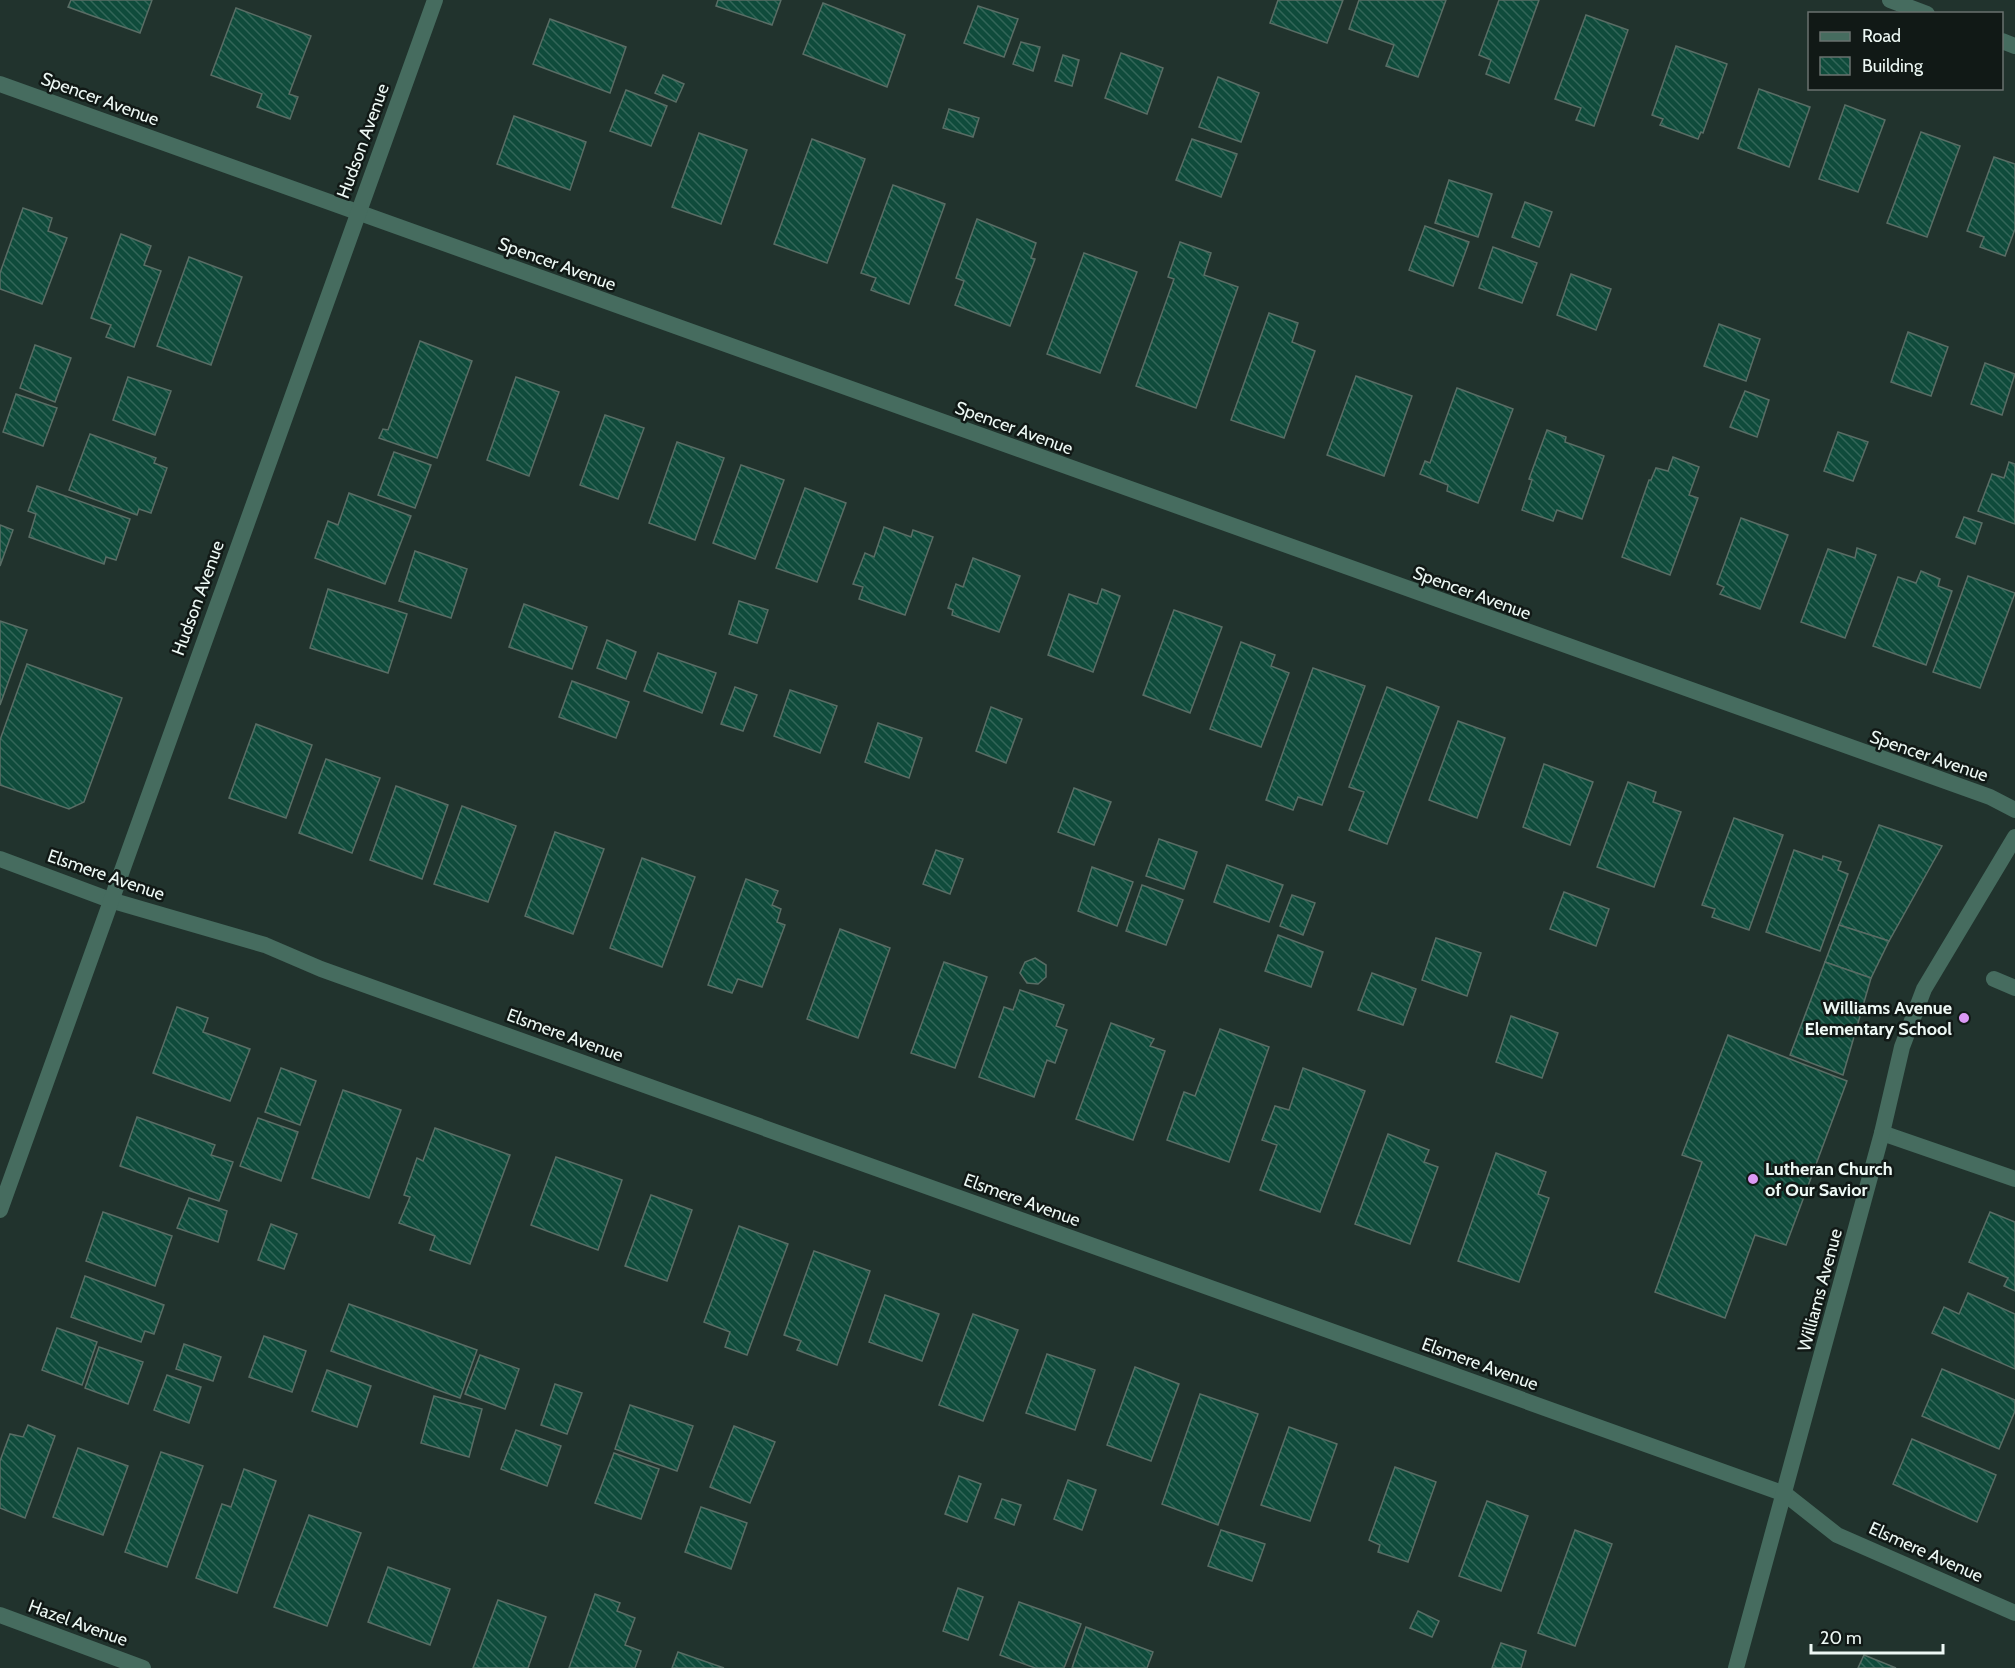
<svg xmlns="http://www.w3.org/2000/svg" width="2015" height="1668" font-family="Cabin,sans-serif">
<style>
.building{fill:url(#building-back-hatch);stroke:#596d65;stroke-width:1.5}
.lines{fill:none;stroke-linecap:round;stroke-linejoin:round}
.service{stroke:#466c5f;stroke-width:16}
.pedestrian{stroke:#466c5f;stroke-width:16}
.minor{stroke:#466c5f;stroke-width:16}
.tertiary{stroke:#466c5f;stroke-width:16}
.poi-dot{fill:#db99f5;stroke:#111916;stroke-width:2}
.labels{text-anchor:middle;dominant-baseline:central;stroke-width:5;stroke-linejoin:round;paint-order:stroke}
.street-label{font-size:18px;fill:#edf8f4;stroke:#111916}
.poi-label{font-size:18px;font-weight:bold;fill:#edf8f4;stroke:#111916;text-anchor:end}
</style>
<defs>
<pattern id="building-back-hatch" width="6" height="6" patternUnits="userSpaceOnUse" patternTransform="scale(1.5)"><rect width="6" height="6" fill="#0f4b3b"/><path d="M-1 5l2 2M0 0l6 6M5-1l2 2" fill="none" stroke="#326658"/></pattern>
</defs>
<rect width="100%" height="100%" fill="#21332d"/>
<!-- building -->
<g class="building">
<polygon points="71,0 152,0 140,33 68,7"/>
<polygon points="718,0 781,0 772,25 716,6"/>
<polygon points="1278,0 1343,0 1327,43 1270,23"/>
<polygon points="1359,0 1446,0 1418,77 1386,66 1394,45 1349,29"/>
<polygon points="1499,0 1539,0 1509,83 1486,74 1491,60 1479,55"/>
<polygon points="823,3 905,35 887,87 803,54"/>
<polygon points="978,6 1018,19 1004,57 964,43"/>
<polygon points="236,8 311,36 289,94 298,97 290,119 257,107 262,94 211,75"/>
<polygon points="1586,15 1628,30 1594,126 1576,120 1581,108 1555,99"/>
<polygon points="550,19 626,47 610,93 533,64"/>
<polygon points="1021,42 1040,47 1033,71 1013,64"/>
<polygon points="1676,46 1727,64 1703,133 1701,132 1698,139 1660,125 1663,119 1652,115"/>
<polygon points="1121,53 1163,68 1147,114 1105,98"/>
<polygon points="1063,55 1079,60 1072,86 1055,81"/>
<polygon points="663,75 684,84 676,102 655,93"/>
<polygon points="1218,77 1259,93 1241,142 1199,127"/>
<polygon points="1759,89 1810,107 1789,167 1738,148"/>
<polygon points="626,90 667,106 651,146 610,131"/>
<polygon points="1845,105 1885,120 1858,192 1819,179"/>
<polygon points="949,109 979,118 973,137 943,128"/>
<polygon points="514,116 586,142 570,190 497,164"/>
<polygon points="1921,132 1960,146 1927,237 1887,223"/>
<polygon points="699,133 747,150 721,224 672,207"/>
<polygon points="812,139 865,159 827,263 774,244"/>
<polygon points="1192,139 1237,154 1221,197 1176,180"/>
<polygon points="1994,157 2015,164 2015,229 2005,256 1980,247 1984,237 1967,231"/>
<polygon points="1449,180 1492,194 1478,237 1435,223"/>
<polygon points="893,185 945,204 909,304 871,290 876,278 861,273"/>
<polygon points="1525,202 1552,212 1539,247 1512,237"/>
<polygon points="23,208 52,218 48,231 67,238 42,304 0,289 0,273"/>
<polygon points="977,219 1036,243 1031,258 1035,259 1010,326 955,305 964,281 956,278"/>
<polygon points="1425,226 1469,242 1453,286 1409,270"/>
<polygon points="121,234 151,246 144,265 161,271 134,347 106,337 111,325 91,318"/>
<polygon points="1180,242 1211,253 1204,275 1238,287 1196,408 1136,386 1174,279 1168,277"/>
<polygon points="1493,247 1537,263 1522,303 1479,288"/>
<polygon points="1084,253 1137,272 1100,373 1047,354"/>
<polygon points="189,257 242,277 211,365 157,346"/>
<polygon points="1571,274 1611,289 1596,330 1557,315"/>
<polygon points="1269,313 1298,323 1292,342 1315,351 1284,438 1231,420"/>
<polygon points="1719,324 1760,339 1746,381 1704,366"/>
<polygon points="1908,332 1948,347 1931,396 1891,382"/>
<polygon points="420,341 472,361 437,458 379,438 383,429 388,430"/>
<polygon points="35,345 71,358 55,402 20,388"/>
<polygon points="1985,363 2015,374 2002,415 1971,404"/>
<polygon points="1356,376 1412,396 1384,476 1327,455"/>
<polygon points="128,377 171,391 155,435 113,420"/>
<polygon points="516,377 559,392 529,476 487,460"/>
<polygon points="1457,388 1513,409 1478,503 1447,491 1448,485 1420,474 1425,461 1430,463"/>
<polygon points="1745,391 1769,400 1757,437 1730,427"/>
<polygon points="16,394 57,408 43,446 3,432"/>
<polygon points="605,415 644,428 618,499 580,485"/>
<polygon points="1547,430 1566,437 1565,442 1604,456 1582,519 1557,510 1553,521 1522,510 1532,480 1529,479"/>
<polygon points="1838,432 1868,442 1853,481 1824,471"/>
<polygon points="90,434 156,458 154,463 167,468 151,513 139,509 137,515 69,490"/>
<polygon points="677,442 724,458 695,540 649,523"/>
<polygon points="394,452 431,465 415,508 378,495"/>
<polygon points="1673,457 1699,467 1689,495 1698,498 1670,575 1622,557 1649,480 1651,480 1656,468 1668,471"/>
<polygon points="2009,462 2015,464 2015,524 1978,511 1992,474 2004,478"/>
<polygon points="741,465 784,480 755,559 713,543"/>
<polygon points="37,486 130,519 116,560 106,557 104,564 29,537 36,514 28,511"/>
<polygon points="805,488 846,503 817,582 776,568"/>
<polygon points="349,493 411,516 385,584 315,558 328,521 338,525"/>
<polygon points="1964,517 1982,523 1975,544 1956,537"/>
<polygon points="1741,518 1788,535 1760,609 1720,594 1724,587 1717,584"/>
<polygon points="0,525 13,530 0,566"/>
<polygon points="884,527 911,537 913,530 933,537 905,615 859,599 863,587 853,584 865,553 874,557"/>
<polygon points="1857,548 1876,555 1845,638 1801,622 1828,549 1855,558"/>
<polygon points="415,551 467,569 451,618 399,601"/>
<polygon points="973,558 1020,576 999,632 952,615 953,610 948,608 956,584 963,587"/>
<polygon points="1921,571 1940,579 1938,586 1952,591 1926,665 1873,646 1898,577 1916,583"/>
<polygon points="1968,576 2015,593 1980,688 1933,672"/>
<polygon points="328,589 407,614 388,673 310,648"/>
<polygon points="1102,589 1120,596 1093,672 1048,655 1069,594 1097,604"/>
<polygon points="739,601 768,610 757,643 729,634"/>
<polygon points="524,604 587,627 572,669 509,647"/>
<polygon points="1174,610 1222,627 1190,713 1143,695"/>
<polygon points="0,621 27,630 0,705"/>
<polygon points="607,640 636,652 626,679 597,668"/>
<polygon points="1241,642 1275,655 1271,666 1289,673 1261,747 1210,729"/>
<polygon points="658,653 716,673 702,713 644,691"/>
<polygon points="27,664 122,698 84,802 69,809 0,785 0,740"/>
<polygon points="1313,668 1365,686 1322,805 1298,797 1293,810 1266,800"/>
<polygon points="572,681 629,702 616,738 559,717"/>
<polygon points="735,687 757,695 743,731 721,724"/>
<polygon points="1387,687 1439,707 1387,844 1349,830 1364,792 1349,787"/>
<polygon points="790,690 837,706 820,753 774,736"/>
<polygon points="991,707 1022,719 1006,763 976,751"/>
<polygon points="1458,721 1505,738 1477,818 1429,800"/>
<polygon points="878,723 922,738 909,778 865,762"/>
<polygon points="256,724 312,745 286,818 229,798"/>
<polygon points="326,759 380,778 352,853 299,833"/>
<polygon points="1544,764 1593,782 1570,845 1523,827"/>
<polygon points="1628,782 1656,792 1653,802 1681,812 1654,887 1597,867"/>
<polygon points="396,786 448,805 422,879 370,860"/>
<polygon points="1074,788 1111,802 1094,845 1058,832"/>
<polygon points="462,806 516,826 488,902 434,884"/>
<polygon points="1734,818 1783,835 1749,930 1712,917 1715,909 1702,905"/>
<polygon points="1879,825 1942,846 1889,941 1839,925"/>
<polygon points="555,832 604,849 573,934 525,916"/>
<polygon points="1159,839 1197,852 1184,889 1146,876"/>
<polygon points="936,850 963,859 950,894 923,884"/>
<polygon points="1794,850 1822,860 1823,856 1841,862 1838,870 1848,874 1820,951 1766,932"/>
<polygon points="642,858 695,877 662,967 610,948"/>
<polygon points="1227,865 1283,885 1269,922 1214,902"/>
<polygon points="1092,867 1133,882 1117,926 1078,911"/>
<polygon points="746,879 778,891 772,905 781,909 777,922 785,925 762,987 738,979 732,993 708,985"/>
<polygon points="1142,885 1183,900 1166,945 1126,931"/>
<polygon points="1564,892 1609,909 1596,946 1550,929"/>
<polygon points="1292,895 1315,903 1303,935 1280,926"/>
<polygon points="1839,925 1889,941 1871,978 1825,962"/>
<polygon points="840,929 890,948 858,1038 807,1019"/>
<polygon points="1278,935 1323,952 1311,987 1265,971"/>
<polygon points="1436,938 1481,953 1467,996 1422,980"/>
<polygon points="1035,958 1046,965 1046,977 1038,984 1027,983 1020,973 1025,962"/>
<polygon points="944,962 987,977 955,1068 911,1053"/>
<polygon points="1825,962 1871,978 1843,1075 1790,1055"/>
<polygon points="1372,973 1416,989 1403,1025 1358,1010"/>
<polygon points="1020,990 1064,1005 1056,1026 1067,1030 1055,1063 1047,1060 1034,1097 979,1077 1004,1007 1013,1010"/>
<polygon points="177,1007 208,1018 203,1032 250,1049 230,1101 153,1073"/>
<polygon points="1511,1016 1558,1033 1542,1078 1496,1062"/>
<polygon points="1111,1023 1154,1039 1150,1046 1165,1051 1133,1140 1076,1119"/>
<polygon points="1220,1029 1269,1047 1229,1162 1167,1140 1184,1092 1195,1096"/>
<polygon points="1728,1035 1847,1081 1786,1245 1755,1235 1725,1318 1655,1292 1702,1162 1682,1155"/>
<polygon points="281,1068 316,1081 300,1125 265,1112"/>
<polygon points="1303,1068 1365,1091 1320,1212 1260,1190 1277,1145 1262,1140 1275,1106 1289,1110"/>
<polygon points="343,1090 401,1110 369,1198 312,1178"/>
<polygon points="137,1117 215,1145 211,1155 233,1162 219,1201 120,1166"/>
<polygon points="258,1118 298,1132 281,1181 240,1166"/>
<polygon points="435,1128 510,1155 470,1264 430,1250 435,1236 399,1223 410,1197 404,1195 417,1158 423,1161"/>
<polygon points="1388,1134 1429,1150 1424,1162 1438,1167 1410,1244 1355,1224"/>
<polygon points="1496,1153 1546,1172 1538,1194 1549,1198 1519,1282 1458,1261"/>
<polygon points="556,1157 622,1180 598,1250 531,1225"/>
<polygon points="651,1195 692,1210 667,1281 625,1266"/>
<polygon points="189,1198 227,1211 218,1242 177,1228"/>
<polygon points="103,1212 172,1236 155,1286 86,1261"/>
<polygon points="1990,1212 2015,1222 2015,1291 2004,1286 2008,1278 1969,1262"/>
<polygon points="271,1224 297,1234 284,1269 258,1260"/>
<polygon points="739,1226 788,1244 747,1355 725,1347 730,1332 704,1322"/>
<polygon points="814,1251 870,1271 837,1365 797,1350 801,1341 784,1335"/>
<polygon points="85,1276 164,1305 154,1334 145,1331 141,1342 71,1317"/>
<polygon points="1968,1293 2015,1314 2015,1369 1932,1333 1944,1307 1959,1314"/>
<polygon points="885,1295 939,1314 922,1361 869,1342"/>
<polygon points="349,1304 477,1350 460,1398 331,1351"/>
<polygon points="973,1314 1018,1330 983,1421 939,1405"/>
<polygon points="57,1328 97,1342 82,1385 42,1370"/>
<polygon points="264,1336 306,1351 292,1392 249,1377"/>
<polygon points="184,1344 221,1357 213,1381 176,1369"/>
<polygon points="99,1347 143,1362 128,1404 85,1388"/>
<polygon points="1047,1354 1095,1370 1075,1430 1026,1413"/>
<polygon points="480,1355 519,1369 505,1409 465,1394"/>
<polygon points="1135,1367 1179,1384 1151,1461 1107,1445"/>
<polygon points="1942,1369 2015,1400 2015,1411 1999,1449 1922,1416"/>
<polygon points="327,1370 371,1386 357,1427 312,1411"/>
<polygon points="167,1375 201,1387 189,1423 154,1410"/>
<polygon points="555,1384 582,1393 567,1434 541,1425"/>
<polygon points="1200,1394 1258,1414 1218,1525 1162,1504"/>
<polygon points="434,1396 482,1409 469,1457 421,1443"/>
<polygon points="630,1405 693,1426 677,1471 615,1449"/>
<polygon points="28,1425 55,1436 25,1518 0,1508 0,1461 10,1434 23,1437"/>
<polygon points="734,1426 775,1442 750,1503 710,1487"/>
<polygon points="1289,1427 1337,1444 1310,1521 1261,1505"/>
<polygon points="516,1430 561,1446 547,1486 501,1469"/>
<polygon points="1912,1439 1996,1475 1977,1522 1893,1484"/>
<polygon points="78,1448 128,1466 103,1535 53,1517"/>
<polygon points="161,1452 203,1466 167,1567 125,1552"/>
<polygon points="614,1453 659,1469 641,1519 595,1503"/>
<polygon points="1395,1467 1436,1482 1408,1562 1378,1552 1380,1545 1369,1540"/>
<polygon points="244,1469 276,1481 237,1593 196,1578 222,1504 231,1507"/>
<polygon points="959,1476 981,1484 967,1522 945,1514"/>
<polygon points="1068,1480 1096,1490 1082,1530 1054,1519"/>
<polygon points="1002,1499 1021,1505 1014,1525 995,1518"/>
<polygon points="1487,1501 1528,1516 1501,1591 1459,1576"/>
<polygon points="701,1507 747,1523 731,1569 685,1552"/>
<polygon points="309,1515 361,1533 327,1626 274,1607"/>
<polygon points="1221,1530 1265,1544 1252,1581 1208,1566"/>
<polygon points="1575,1530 1612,1544 1575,1646 1538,1633"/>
<polygon points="388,1567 450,1589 430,1645 368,1622"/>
<polygon points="958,1588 983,1597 968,1640 943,1631"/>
<polygon points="595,1594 620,1603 617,1611 635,1618 625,1645 641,1651 635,1668 569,1668"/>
<polygon points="498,1600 546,1617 528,1668 473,1668"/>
<polygon points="1019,1602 1081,1624 1064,1668 1035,1668 1000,1655"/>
<polygon points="1418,1611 1439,1621 1432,1637 1410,1628"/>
<polygon points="1086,1627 1153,1652 1147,1668 1072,1668"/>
<polygon points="1501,1643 1526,1651 1521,1668 1492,1668"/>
<polygon points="678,1652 724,1668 672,1668"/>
<polygon points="1864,1655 1896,1668 1858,1668"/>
</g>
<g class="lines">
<!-- service -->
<polyline class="service" points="1882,1133 2015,1179"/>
<!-- pedestrian -->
<polyline class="pedestrian" points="1994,979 2015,988"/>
<!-- minor -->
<g class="minor">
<polyline points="1890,0 1927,14"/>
<polyline points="2002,41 2015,46"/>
<polyline points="0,84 1990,797 2015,810"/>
<polyline points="0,859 110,900 265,945 321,969 1785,1494 1837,1535 2015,1613"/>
<polyline points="0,1210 435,0"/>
<polyline points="0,1615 143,1668"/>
</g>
<!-- tertiary -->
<polyline class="tertiary" points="1736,1668 1882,1133 1902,1047 1924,989 2015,837"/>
</g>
<!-- markers -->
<g class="poi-dot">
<circle cx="1964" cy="1018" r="6"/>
<circle cx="1753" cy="1179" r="6"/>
</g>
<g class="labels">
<!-- street labels -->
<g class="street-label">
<text transform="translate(100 99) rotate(20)">Spencer Avenue</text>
<text transform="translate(363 141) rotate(-70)">Hudson Avenue</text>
<text transform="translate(557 264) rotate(20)">Spencer Avenue</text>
<text transform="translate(1014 428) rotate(20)">Spencer Avenue</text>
<text transform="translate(1472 593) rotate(20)">Spencer Avenue</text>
<text transform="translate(198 598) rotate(-70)">Hudson Avenue</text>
<text transform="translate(1929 756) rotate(19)">Spencer Avenue</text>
<text transform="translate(106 875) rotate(19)">Elsmere Avenue</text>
<text transform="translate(565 1035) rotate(20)">Elsmere Avenue</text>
<text transform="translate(1022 1200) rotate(20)">Elsmere Avenue</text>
<text transform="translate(1820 1290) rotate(-75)">Williams Avenue</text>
<text transform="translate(1480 1364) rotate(20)">Elsmere Avenue</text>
<text transform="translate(1926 1552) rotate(24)">Elsmere Avenue</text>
<text transform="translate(78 1623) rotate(20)">Hazel Avenue</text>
</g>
<!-- poi labels -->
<g class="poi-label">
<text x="1952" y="1008">Williams Avenue<tspan x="1952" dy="21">Elementary School</tspan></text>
<text x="1765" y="1169" text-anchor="start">Lutheran Church<tspan x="1765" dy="21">of Our Savior</tspan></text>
</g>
</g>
<!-- legend -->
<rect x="1808" y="12" width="195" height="78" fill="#111916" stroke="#69726f" stroke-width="1.5"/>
<rect x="1820" y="32" width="30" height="9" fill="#466c5f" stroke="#69726f" stroke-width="1.5"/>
<text x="1862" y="42" font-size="18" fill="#edf8f4">Road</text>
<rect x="1820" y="57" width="30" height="18" fill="url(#building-back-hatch)" stroke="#69726f" stroke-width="1.5"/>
<text x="1862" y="72" font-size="18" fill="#edf8f4">Building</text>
<!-- scale -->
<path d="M1811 1644v9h132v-9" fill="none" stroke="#edf8f4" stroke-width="3"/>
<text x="1820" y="1644" font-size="18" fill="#edf8f4" stroke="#111916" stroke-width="4.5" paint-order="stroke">20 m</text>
</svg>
